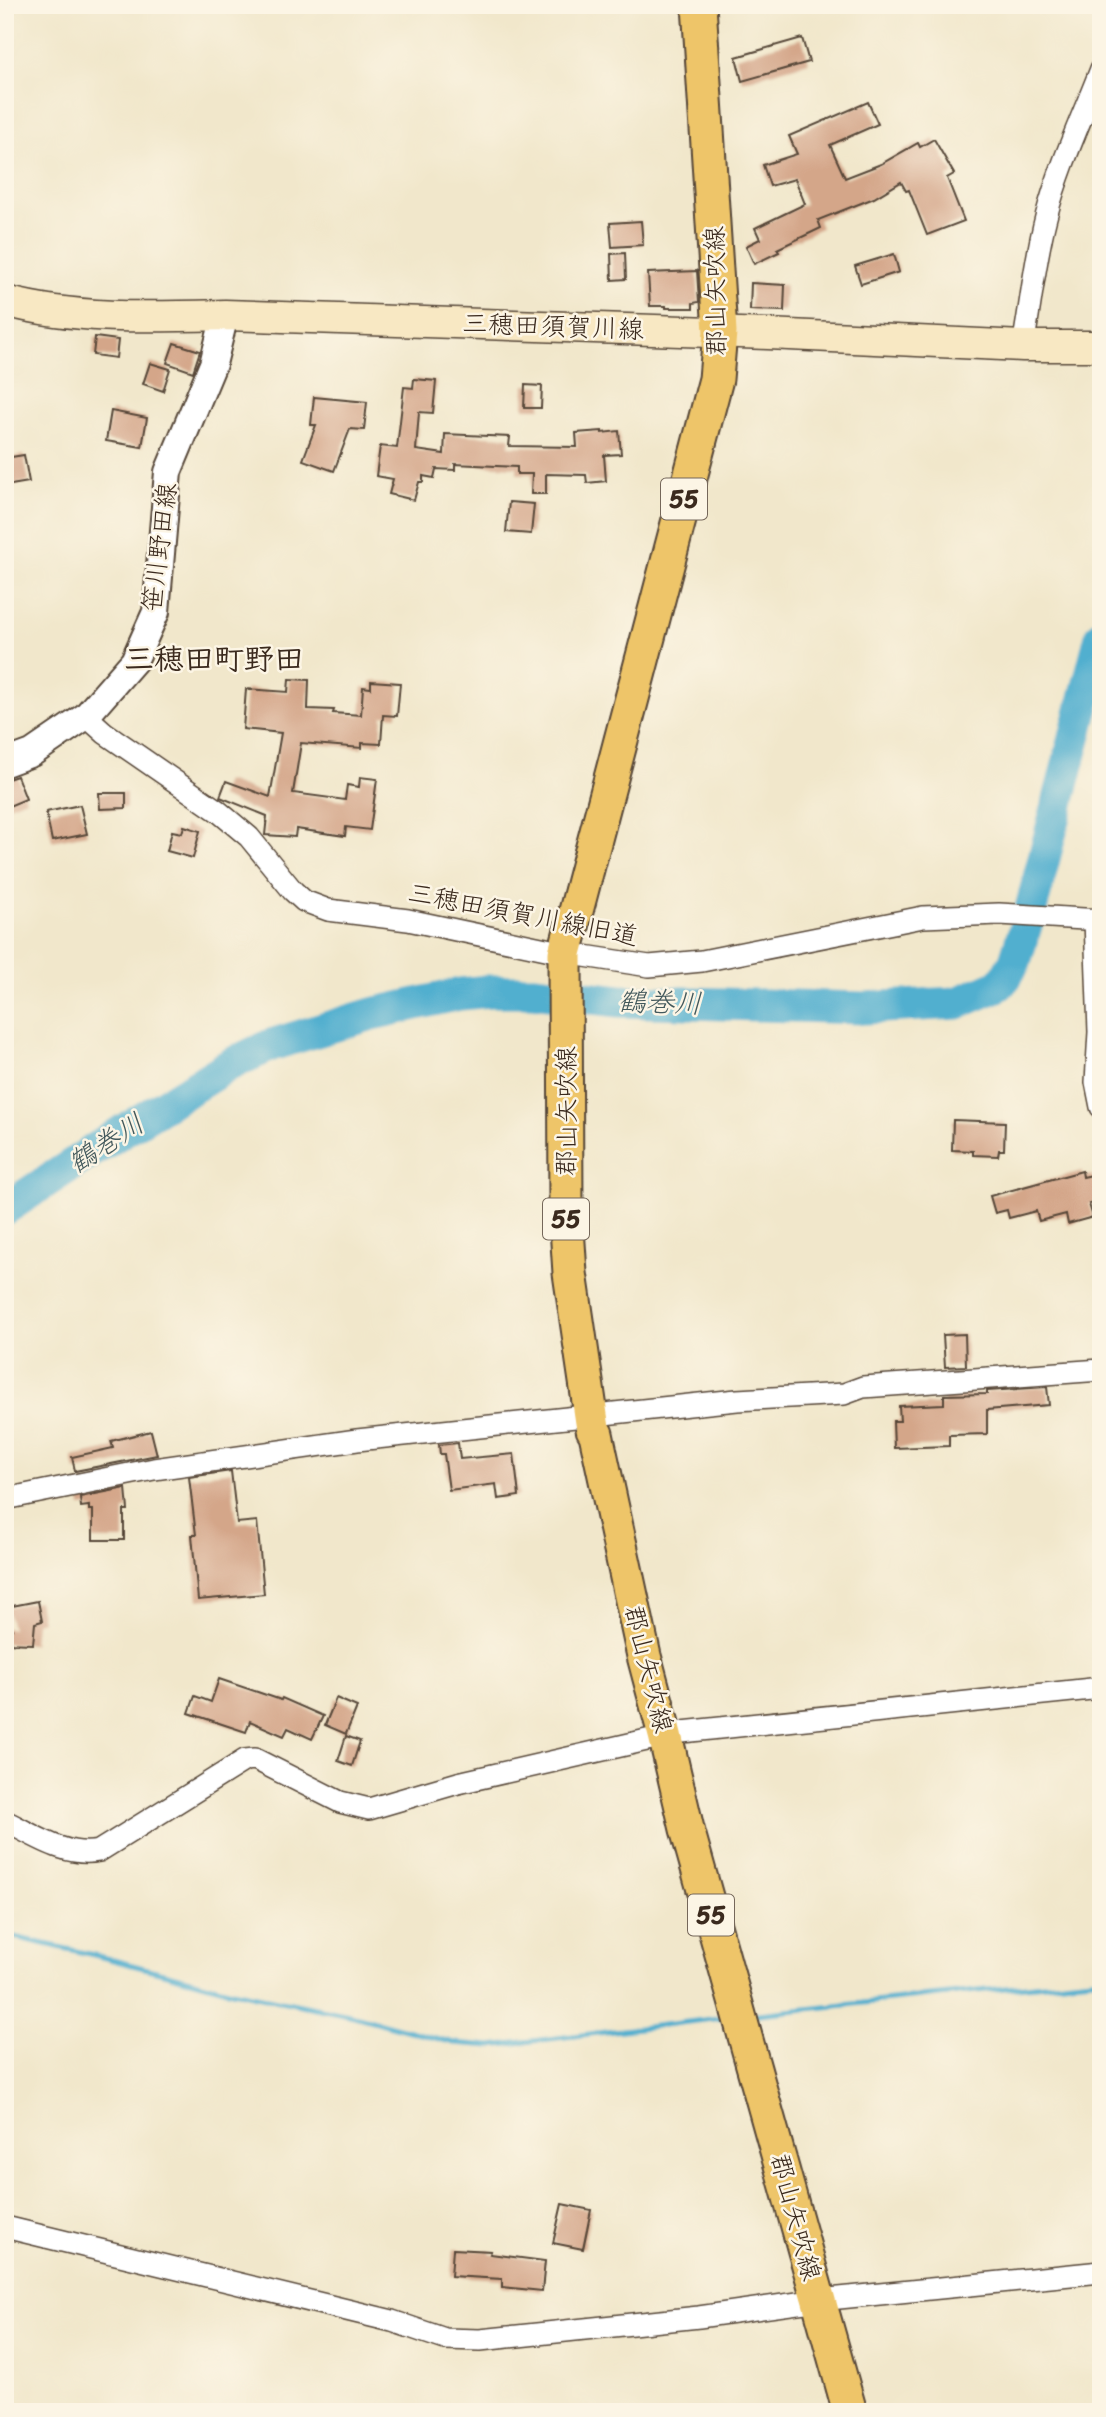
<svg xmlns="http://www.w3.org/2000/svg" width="1106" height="2417" font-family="Sriracha,'Klee One',sans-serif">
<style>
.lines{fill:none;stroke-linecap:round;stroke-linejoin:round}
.stream{stroke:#51afcf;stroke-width:5}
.river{stroke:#51afcf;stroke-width:33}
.building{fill:#d4a689}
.minor-casing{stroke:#564638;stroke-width:24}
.tertiary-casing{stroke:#564638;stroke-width:30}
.secondary-casing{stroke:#564638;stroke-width:33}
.primary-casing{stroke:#564638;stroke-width:37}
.minor{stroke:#fff;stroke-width:21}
.tertiary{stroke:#fff;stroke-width:26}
.secondary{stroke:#f8e8c3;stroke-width:30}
.primary{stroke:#eec569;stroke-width:33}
.labels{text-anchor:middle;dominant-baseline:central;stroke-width:5;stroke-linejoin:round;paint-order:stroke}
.shield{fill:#fcf5e5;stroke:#75675a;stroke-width:2}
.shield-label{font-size:24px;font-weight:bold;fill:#3b2a1e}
.street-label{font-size:26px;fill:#3b2a1e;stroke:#fcf5e5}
.water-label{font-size:28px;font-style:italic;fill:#43595c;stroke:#fcf5e5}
.quarter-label{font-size:30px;font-weight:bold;fill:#3b2a1e;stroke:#fcf5e5}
</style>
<rect width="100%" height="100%" fill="#fcf5e5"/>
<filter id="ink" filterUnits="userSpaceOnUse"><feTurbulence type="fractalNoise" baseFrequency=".0143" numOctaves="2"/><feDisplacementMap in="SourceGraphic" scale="14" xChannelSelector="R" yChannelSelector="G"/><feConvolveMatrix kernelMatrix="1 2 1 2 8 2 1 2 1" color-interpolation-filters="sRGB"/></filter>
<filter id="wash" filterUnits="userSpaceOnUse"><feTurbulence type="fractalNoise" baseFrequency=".00686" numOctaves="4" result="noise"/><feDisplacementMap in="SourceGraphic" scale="28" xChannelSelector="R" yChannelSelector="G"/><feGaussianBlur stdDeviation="1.57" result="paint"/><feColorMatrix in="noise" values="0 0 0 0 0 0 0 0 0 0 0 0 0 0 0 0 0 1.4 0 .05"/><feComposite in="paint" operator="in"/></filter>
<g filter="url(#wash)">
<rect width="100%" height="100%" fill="#f1e7cb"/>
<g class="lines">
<!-- stream -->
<g class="stream">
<polyline points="5,1935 94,1955 232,1991 354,2016 454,2043 491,2046 729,2017"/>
<polyline points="749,2015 1101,1978"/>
</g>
<!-- river -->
<polyline class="river" points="5,1209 124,1130 229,1065 271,1045 372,1014 460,994 489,991 533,991 620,1001 864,1008 957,1003 999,985 1006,977 1015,961 1031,909 1101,636"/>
</g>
<g id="blocks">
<!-- building -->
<g class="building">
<polygon points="802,38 809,62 742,81 736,57"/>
<polygon points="868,102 878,124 830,145 845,178 881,164 918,143 920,147 934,139 954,174 947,178 964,221 927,235 909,190 906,191 901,182 874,198 818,220 821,228 777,249 779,252 754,264 746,246 760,239 755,228 805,204 795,179 770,186 763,165 797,154 789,136"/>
<polygon points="641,221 643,245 612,247 610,223"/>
<polygon points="625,253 626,279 612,280 611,254"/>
<polygon points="894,254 899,272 861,284 855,266"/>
<polygon points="697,271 699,302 693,303 693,308 666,308 666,306 650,306 648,273"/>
<polygon points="751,283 785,285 784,311 750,310"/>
<polygon points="95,337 118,340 116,358 93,355"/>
<polygon points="174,343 200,351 193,372 167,363"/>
<polygon points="150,363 170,369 163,391 143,384"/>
<polygon points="414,379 436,381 433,413 419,412 416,450 444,454 445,434 510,437 509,446 577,447 576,433 602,431 602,433 619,431 621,454 604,455 606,481 587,483 586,475 546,474 546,494 531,494 532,474 517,474 517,467 455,464 455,470 436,469 434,478 423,476 423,482 419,482 414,500 389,494 393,479 376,476 380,446 397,448 404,387 413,388"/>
<polygon points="525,385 542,386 541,408 524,408"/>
<polygon points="314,397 367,402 364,430 350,429 334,471 303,460 316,425 311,425"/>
<polygon points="111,411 147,418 142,447 106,441"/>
<polygon points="24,455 29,482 5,486 5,458"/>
<polygon points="509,502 534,504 531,534 506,532"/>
<polygon points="289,679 309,680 308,709 334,710 333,713 361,715 363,687 371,688 371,681 400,683 397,716 383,715 381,744 362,743 362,748 301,743 293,793 345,800 347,785 359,787 360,777 377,779 370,830 346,827 345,836 296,829 295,837 265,835 267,816 220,797 226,781 270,797 281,733 243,729 246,689 288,692"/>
<polygon points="17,776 26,799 9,806 5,797 5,780"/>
<polygon points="99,793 126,793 126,808 100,809"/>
<polygon points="80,805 87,834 52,841 46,812"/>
<polygon points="184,826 200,831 193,858 167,851 172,831 182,833"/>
<polygon points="953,1120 1005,1122 1004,1150 999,1150 998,1156 973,1155 973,1151 952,1150"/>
<polygon points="1082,1171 1083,1177 1092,1175 1099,1202 1089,1204 1093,1217 1068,1224 1066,1214 1039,1221 1036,1211 1009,1218 1007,1210 995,1213 990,1196"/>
<polygon points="965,1334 966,1366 945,1367 943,1335"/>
<polygon points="1047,1387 1049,1405 987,1410 987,1434 949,1435 949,1446 894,1448 893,1421 900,1421 899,1406 944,1404 944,1395 987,1394 987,1391"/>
<polygon points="151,1431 157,1455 75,1471 72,1457 113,1448 111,1441"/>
<polygon points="458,1443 460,1459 514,1454 519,1496 498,1499 496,1484 449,1490 444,1454 440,1454 439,1445"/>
<polygon points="231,1471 237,1523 257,1521 264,1594 198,1600 192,1535 196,1535 189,1477"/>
<polygon points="126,1488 128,1510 124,1510 124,1540 93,1540 93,1510 89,1510 89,1506 81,1507 80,1497"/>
<polygon points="38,1601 42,1621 35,1623 33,1644 5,1643 5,1628 12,1629 7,1607"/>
<polygon points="219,1679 281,1700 282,1698 323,1716 312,1739 288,1728 284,1736 250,1721 246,1732 189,1713 195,1696 211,1702"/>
<polygon points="336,1698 357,1707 346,1734 325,1725"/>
<polygon points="346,1736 360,1741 352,1766 338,1761"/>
<polygon points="562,2204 591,2210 583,2249 553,2243"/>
<polygon points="453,2249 491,2251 490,2254 545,2261 542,2291 502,2287 502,2279 451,2276"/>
</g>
</g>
</g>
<g filter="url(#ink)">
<use href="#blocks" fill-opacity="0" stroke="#564638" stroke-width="2"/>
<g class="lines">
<!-- minor casing -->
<g class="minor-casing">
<g id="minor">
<path d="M1023,346C1031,303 1035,259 1046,217C1059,167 1082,118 1101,69"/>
<polyline points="86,716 105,733 218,811 249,837 293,891 304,901 328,910 408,920 565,953 649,966 702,961 923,917 999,914 1101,920"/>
<polyline points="1095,920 1099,1032 1096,1082 1101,1107"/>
<polyline points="5,1499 154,1469 357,1440 737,1400 844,1394 863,1387 1101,1370"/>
<path d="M5,1821C34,1835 66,1858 99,1851L245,1760L255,1759L340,1802L369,1809L458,1783L682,1732L1101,1688"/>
<polyline points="5,2227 392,2321 445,2339 480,2340 699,2317 819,2300 1101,2272"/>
</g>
</g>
<!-- tertiary casing -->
<g class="tertiary-casing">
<polyline id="tertiary" points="5,763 32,753 86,716 134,661 156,612 168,472 213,364 225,315"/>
</g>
<!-- secondary casing -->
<g class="secondary-casing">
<path id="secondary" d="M5,301C75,320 154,317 225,315L768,334L1023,346H1101"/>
</g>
<!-- primary casing -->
<g class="primary-casing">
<polyline id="primary" points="699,5 720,332 716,379 565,953 566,1213 570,1273 593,1429 596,1434 644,1656 665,1735 687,1829 850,2412"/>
</g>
<!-- minor -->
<use href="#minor" class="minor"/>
<!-- tertiary -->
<use href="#tertiary" class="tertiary"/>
<!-- secondary -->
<use href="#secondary" class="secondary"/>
<!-- primary -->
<use href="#primary" class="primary"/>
</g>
</g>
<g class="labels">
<!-- shield labels -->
<g class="shield">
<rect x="661" y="478.5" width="46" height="41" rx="5"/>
<rect x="543" y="1198.5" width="46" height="41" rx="5"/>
<rect x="688" y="1894.5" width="46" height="41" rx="5"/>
</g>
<g class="shield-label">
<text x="684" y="499">55</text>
<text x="566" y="1219">55</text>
<text x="711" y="1915">55</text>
</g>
<!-- street labels -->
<g class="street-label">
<text transform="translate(715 291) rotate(-91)">郡山矢吹線</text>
<text transform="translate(553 326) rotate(2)">三穂田須賀川線</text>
<text transform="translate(159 547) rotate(-83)">笹川野田線</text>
<text transform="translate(523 914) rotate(11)">三穂田須賀川線旧道</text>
<text transform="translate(566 1111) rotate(-90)">郡山矢吹線</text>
<text transform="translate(649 1669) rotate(76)">郡山矢吹線</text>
<text transform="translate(796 2217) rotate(75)">郡山矢吹線</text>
</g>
<!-- water labels -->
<g class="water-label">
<text transform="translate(660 1002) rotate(2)">鶴巻川</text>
<text transform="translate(106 1143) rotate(-33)">鶴巻川</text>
</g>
<!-- quarter labels -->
<g class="quarter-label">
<text x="214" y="659">三穂田町野田</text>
</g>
</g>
<!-- margin -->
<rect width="1106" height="2417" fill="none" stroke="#fcf5e5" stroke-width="28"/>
</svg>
